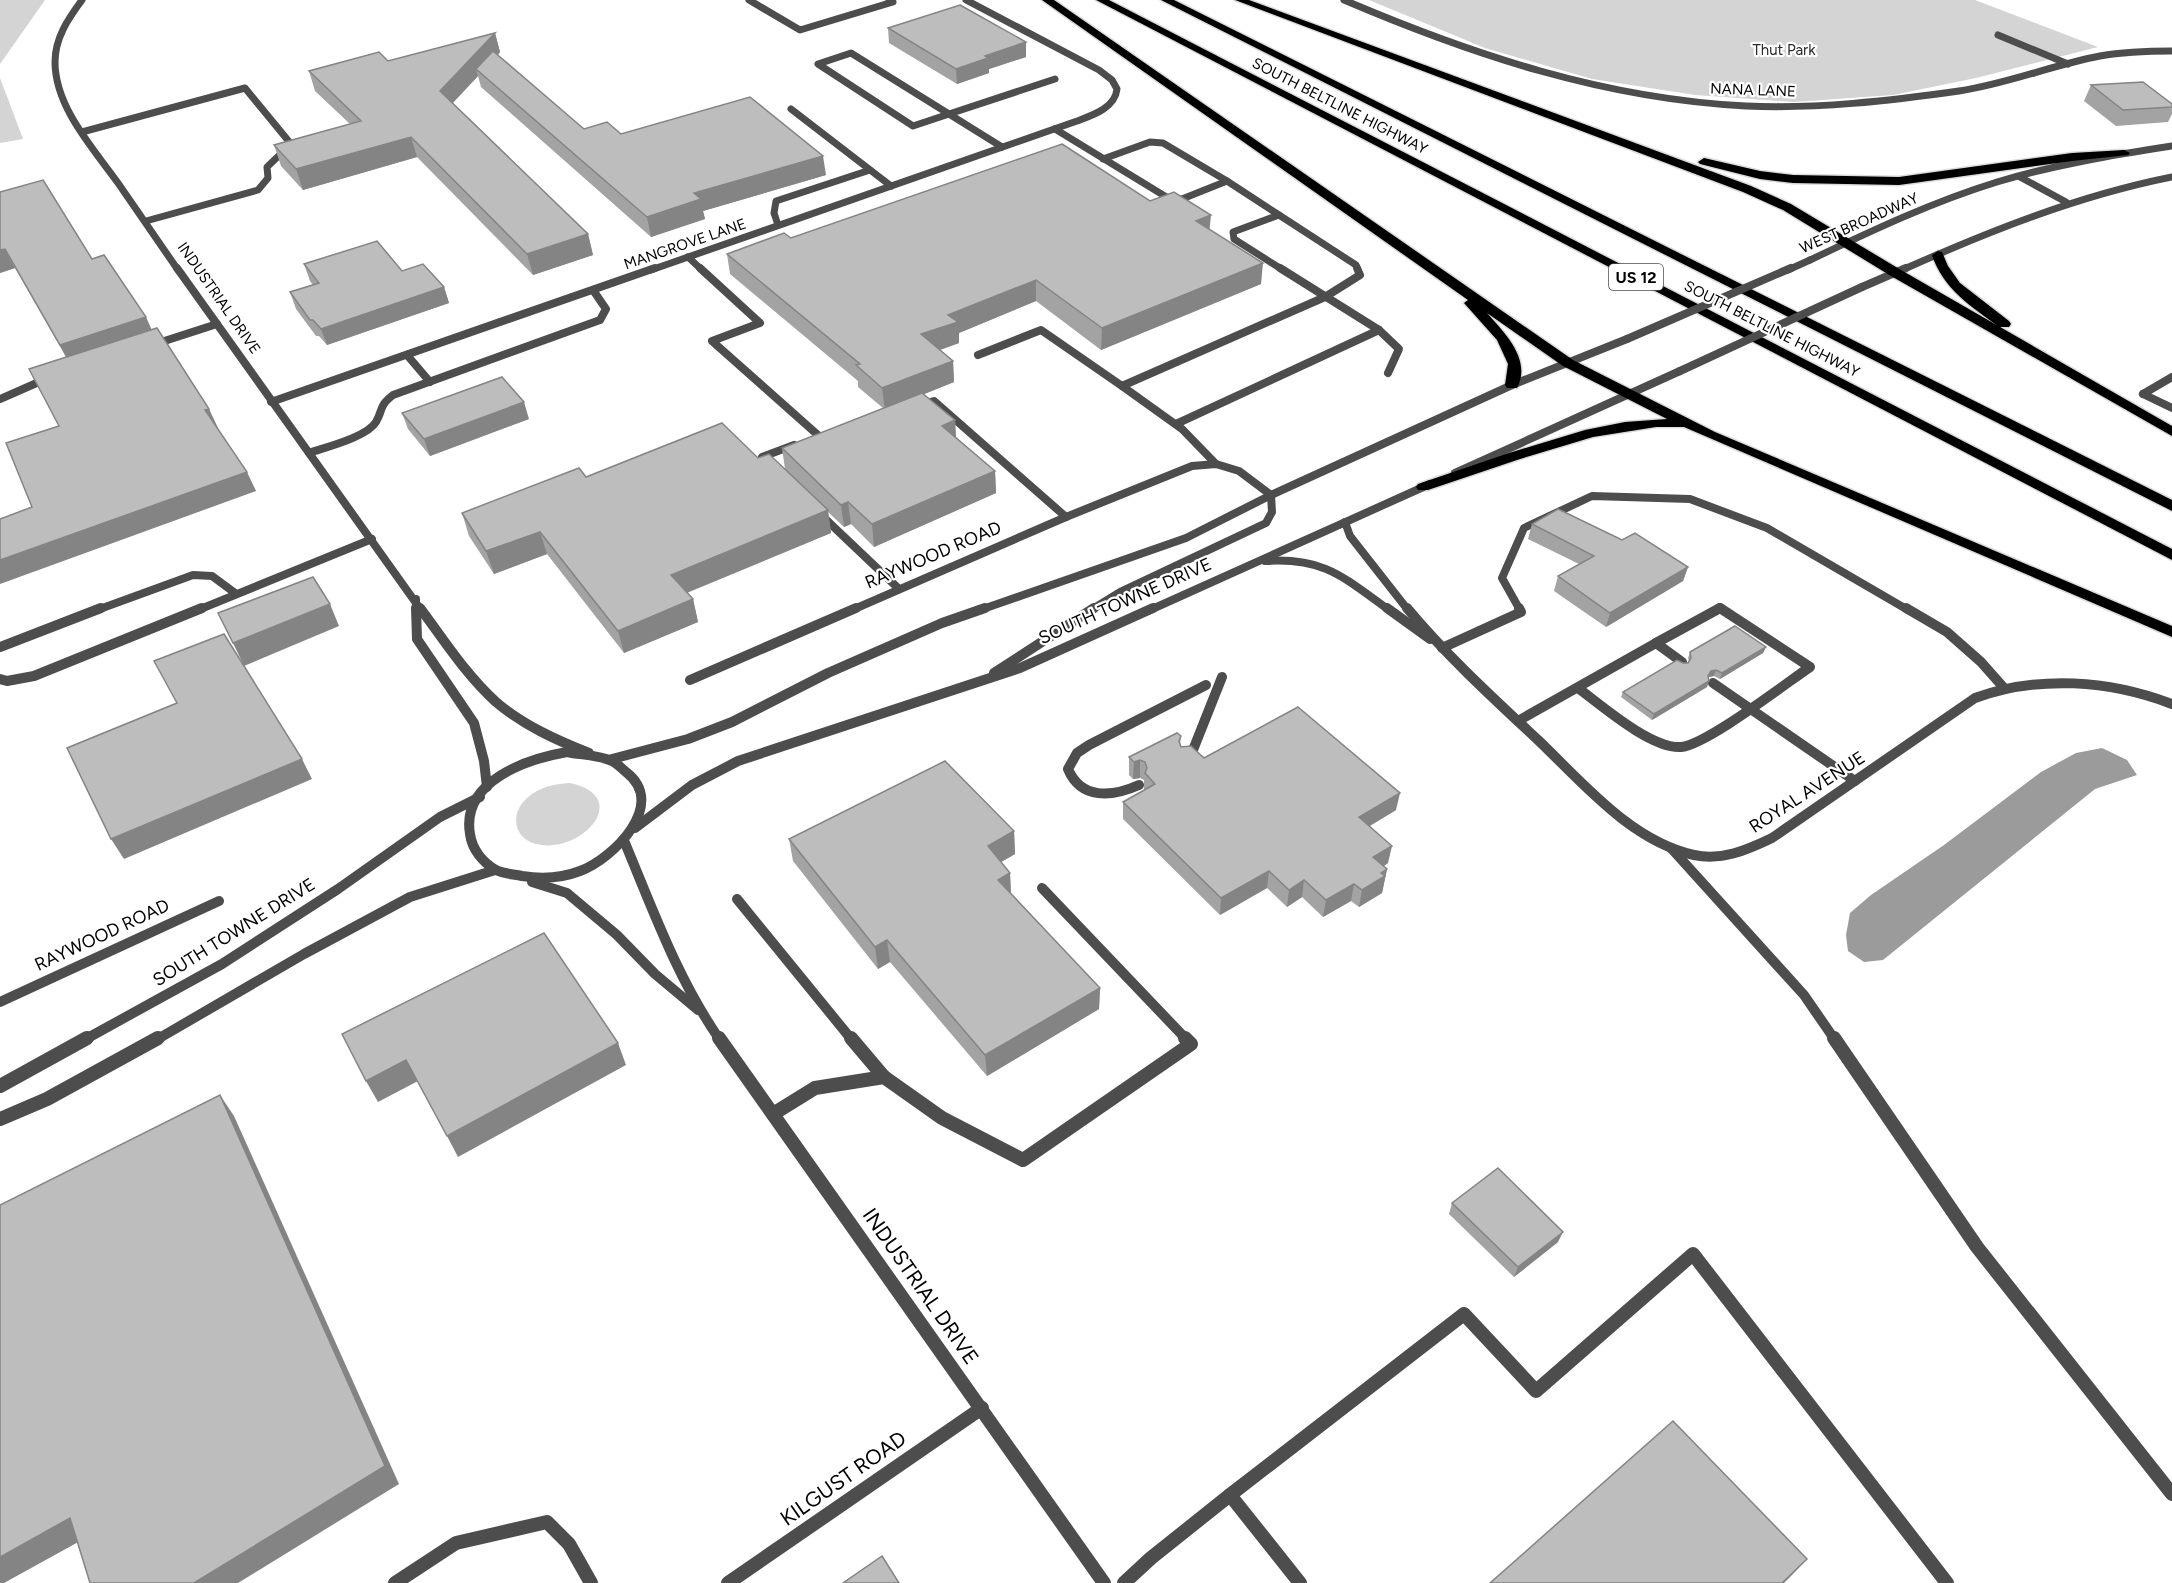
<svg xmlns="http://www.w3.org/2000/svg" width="2172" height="1583" font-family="Figtree,sans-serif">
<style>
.green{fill:#d4d4d4}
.water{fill:#9b9b9b}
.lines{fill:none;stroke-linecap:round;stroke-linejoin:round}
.highway-casing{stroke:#dbdbdb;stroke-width:3}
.minor-far3{stroke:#4d4d4d;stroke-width:7}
.minor-far2{stroke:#4d4d4d;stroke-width:8}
.minor-far1{stroke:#4d4d4d;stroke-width:10}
.minor{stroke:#4d4d4d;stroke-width:14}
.highway{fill:#000;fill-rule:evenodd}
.minor-bridge-far1{stroke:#4d4d4d;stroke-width:7}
.minor-bridge{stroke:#4d4d4d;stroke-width:8}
.wall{fill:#a3a3a3}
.shaded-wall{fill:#848484}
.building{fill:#bdbdbd;stroke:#848484;stroke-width:1.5}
.labels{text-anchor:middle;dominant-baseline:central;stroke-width:4.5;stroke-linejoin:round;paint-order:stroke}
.far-park-label{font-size:15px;fill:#2b2b2b;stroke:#fff}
.far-street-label{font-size:15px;fill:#000;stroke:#fff}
.shield{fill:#fff;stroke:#4c4c4c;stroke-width:1.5}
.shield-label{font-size:16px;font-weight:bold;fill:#000}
.street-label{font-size:18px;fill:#000;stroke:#fff}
.near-street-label{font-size:21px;fill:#000;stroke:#fff}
</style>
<rect width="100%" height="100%" fill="#fff"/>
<!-- green -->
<g class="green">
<polygon points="0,0 45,0 0,64"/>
<polygon points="1369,0 1975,0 2098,47 1976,78 1893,95 1794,102 1695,95 1592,79 1485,48"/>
<polygon points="0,78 23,139 0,143"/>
<path d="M570,783C634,797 581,855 536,844C513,838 510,813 527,798C539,787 554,784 570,783Z"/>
</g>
<!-- water -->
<polygon class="water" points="2102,748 2127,760 2137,775 2095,789 1883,960 1864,962 1848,951 1846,935 1850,913 1871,895 1944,845 2041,772 2076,753"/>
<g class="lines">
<!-- highway casing -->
<g class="highway-casing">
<g id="highway">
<path d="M1042,0H1054L1573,360L1715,432L2172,626V637L1684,427H1656L1593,437L1520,459L1428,490H1418L1416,487L1418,484L1509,453L1585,430L1625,422L1667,419L1563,366L1487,313C1505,333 1532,360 1517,388H1507L1505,385L1508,364L1497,340L1464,303L1468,300Z"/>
<polygon points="1096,0 1109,0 2172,549 2172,560"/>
<polygon points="1161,0 1174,0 2172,500 2172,511"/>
<polygon points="1235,0 1249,0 1627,140 1751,186 1791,204 1901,270 2172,426 2172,436 1891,276 1783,210 1743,192"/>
<polygon points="2124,150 2130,153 2128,155 2072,161 1899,185 1793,183 1760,179 1700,164 1698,162 1704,158 1760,171 1793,175 1899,177 2072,153"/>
<path d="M1938,251L1942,252L1948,266L1960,283L2009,321L2011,324L2009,327H1999C1972,307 1943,289 1932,255Z"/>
</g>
</g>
<!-- minor-far3 -->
<g class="minor-far3">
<path d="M82,0C68,19 55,38 55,62C55,107 93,148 118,183C138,212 158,241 178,270"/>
<polyline points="749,0 800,30 893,2 889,0"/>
<path d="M1344,0C1473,55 1605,99 1746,106C1817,109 1889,101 1959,91C2007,84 2052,65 2100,56C2123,52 2148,51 2172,51"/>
<polyline points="1998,35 2068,64"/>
<polygon points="851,53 949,114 913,126 818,64"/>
<polyline points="791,109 891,186"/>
<polyline points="949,114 1002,147"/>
<polyline points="949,114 1055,79"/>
<polyline points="1055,129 1168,198 1182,199 1227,181 1279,215 1233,232 1234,239 1283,270"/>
<polyline points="82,132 245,88 291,144 267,167 268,178 258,190 146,221"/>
<polyline points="1103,159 1150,142 1163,143 1227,181"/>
<polyline points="2020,177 2066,202"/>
<polyline points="1279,215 1356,265 1358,270"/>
<polyline points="778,225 774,213 776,201 870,170"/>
<polyline points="688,257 702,270"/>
<path d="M1810,260C1871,231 1932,202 1997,182C2054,165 2113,155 2172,146"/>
<path d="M651,270L1077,121C1093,115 1115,108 1117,89L1112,80L1099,70L966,0"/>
<path d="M1902,270C1990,231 2077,196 2172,177"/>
</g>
<!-- minor-far2 -->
<g class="minor-far2">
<polyline points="177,268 421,610"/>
<polyline points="700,268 760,323 712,341 819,436"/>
<polyline points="1280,268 1379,330 1399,349 1388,373"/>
<polyline points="1862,287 1906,268"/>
<polyline points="152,345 217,324"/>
<polyline points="407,355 430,382"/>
<polyline points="978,355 1041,330 1122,386"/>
<polyline points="2143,394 2172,377"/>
<polyline points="2143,394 2172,408"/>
<polyline points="0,399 48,378"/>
<polyline points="271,402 655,268"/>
<polyline points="920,405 934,401 1066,517"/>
<polyline points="1176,424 1379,330"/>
<path d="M309,453C326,447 367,437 376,422C384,408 378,407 393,395L600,320L606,309L593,290"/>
<polyline points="765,460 762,457 794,445"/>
<polyline points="1216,464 1182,429 1122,386 1325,297 1360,275 1357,268"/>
<polyline points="1455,473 1680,371"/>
<polyline points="819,513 899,589"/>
<polyline points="1345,522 1350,536 1408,610"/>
<path d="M1265,561C1324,557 1343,577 1389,610"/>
<polyline points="416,599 416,610"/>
<polyline points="97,610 193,575 212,576 235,593"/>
<polyline points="198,610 372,539"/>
<polyline points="852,610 1066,517 1192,466 1216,464 1239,471 1271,495 1272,512 1266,523 1122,591 1091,610"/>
<polyline points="980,610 1186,538 1271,495 1512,385 1627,339"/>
<polyline points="1150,610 1430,484"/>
<polyline points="1520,610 1502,578 1524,528 1592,496 1690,499 1767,528 1908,610"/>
<polyline points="1717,610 1722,610"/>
</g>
<!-- minor-far1 -->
<g class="minor-far1">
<polyline points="416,608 417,639 474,723 484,761 487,787"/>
<path d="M420,608C444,640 466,675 496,702C523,725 556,740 589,753"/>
<polyline points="1387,608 1430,639"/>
<path d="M1407,608C1447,656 1493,698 1538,740C1583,783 1631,841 1694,855C1722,861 1747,850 1772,838L1975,698C2039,675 2109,680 2172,704"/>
<polyline points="1906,608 1947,632 1981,662 2004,688"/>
<polyline points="1656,643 1720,608"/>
<polyline points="0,647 101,608"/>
<polyline points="1442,648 1521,612 1519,608"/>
<polyline points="994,673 1094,608"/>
<polyline points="0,679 7,681 34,676 202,608"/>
<polyline points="690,680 856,608"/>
<polyline points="1713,683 1855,781"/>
<path d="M1578,688C1601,705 1651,749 1681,747C1706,745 1785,684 1810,667L1720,608"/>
<polyline points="1518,721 1656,643 1682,662"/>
<path d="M567,752C581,755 599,755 612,761C617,763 622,769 626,772C668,804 614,858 580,871C562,878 541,879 522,876C513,874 504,874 496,870C482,862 472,849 470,834C461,781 527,759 567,752Z"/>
<polyline points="1185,758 1191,755 1222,677"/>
<polyline points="612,759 688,739 732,722 828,673 942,623 985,608"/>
<path d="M1139,785C1112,797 1081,800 1068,769L1077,753L1089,745L1206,685"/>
<polyline points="635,828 692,785 738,761 1020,668 1153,608"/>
<path d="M625,843C653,910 678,980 720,1040"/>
<polyline points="1671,848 1804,995 1835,1040"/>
<polyline points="532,882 567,893 617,935 655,974 698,1010"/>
<polyline points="1042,888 1187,1040"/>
<polyline points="737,899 852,1040"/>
<polyline points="0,1002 219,901"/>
<polyline points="84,1040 222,964 338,889 440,817 480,797"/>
<polyline points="156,1040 304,954 410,897 495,870"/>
</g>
<!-- minor -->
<g class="minor">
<polyline points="719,1038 1104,1583"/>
<polyline points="851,1038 884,1077"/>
<polyline points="1834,1038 1977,1247 2172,1494"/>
<polyline points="0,1086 87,1038"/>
<polyline points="773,1114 815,1088 884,1077 942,1118 1023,1160 1191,1044 1185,1038"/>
<polyline points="0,1119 47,1099 158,1038"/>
<polyline points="1230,1495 1300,1583"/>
<polyline points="395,1583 456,1543 547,1522 569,1544 591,1583"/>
<polyline points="728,1583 982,1408"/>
<polyline points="1124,1583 1151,1558 1230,1495 1464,1314 1536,1391 1693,1254 1947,1583"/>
</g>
<!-- highway -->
<use href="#highway" class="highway"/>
<!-- minor-bridge-far1 -->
<polyline class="minor-bridge-far1" points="1788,270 1810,260"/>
<!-- minor-bridge -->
<g class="minor-bridge">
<polyline points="1627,339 1791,268"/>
<polyline points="1680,371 1862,287"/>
</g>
</g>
<!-- wall -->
<g class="wall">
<polygon points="888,28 1026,57 989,69 989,73 957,84 889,43"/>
<polygon points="495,33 500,52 498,55 584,129 621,134 826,175 703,211 705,219 651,237 481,87 478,76 452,104 588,234 593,255 533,275 417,157 303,190 281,166 274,145 350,124 315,91 309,71 388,61"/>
<polygon points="2091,85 2172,104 2172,114 2168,122 2116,126 2084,101"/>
<polygon points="0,192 92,259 152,330 209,409 217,428 256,491 32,507 59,426 66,357 15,268 0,273"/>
<polygon points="1150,201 1210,230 1261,284 1101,350 1036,301 959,333 959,343 940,350 953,361 954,382 924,394 955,420 956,437 995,471 996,493 874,547 851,524 844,527 828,512 831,533 687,593 693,599 698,622 624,653 547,554 494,574 469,536 462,513 586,477 758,458 785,469 782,448 883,408 858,387 858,381 730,274 727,254 791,238"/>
<polygon points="304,264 402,271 444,287 449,303 327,345 319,336 316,336 296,309 290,292 313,285 310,281"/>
<polygon points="402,413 529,419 430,456 408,429"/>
<polygon points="1532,524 1622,540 1688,567 1683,581 1606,627 1554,591 1558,576 1579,564 1528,539"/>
<polygon points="1766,647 1763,653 1720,679 1714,676 1709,677 1707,687 1652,720 1621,697 1623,692 1683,663 1688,663 1689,661 1688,658 1690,652"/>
<polygon points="1181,736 1180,744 1181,747 1204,758 1396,810 1370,826 1388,863 1384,866 1387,869 1382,893 1359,907 1351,901 1323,917 1302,897 1287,907 1267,888 1220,915 1123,819 1123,802 1144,790 1144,780 1140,778 1133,779 1129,775 1129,757"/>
<polygon points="1014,831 1015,854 1001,862 1010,873 1011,894 1100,988 1099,1009 987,1076 890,962 878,969 793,861 789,839"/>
<polygon points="1452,1203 1558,1242 1514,1277 1449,1214"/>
</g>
<!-- shaded-wall -->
<g class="shaded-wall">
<polygon points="495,33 500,52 481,73 476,69 478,76 445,111 440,91"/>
<polygon points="1026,42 1026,57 989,69 989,73 957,84 956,69 985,56"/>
<polygon points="411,137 417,157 303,190 296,169"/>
<polygon points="823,156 826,175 703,211 705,219 651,237 647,217 694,193"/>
<polygon points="1211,215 1209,235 1196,221"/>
<polygon points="588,234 593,255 533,275 527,254"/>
<polygon points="5,249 15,268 0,273 0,250"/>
<polygon points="1263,263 1261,284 1101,350 1102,328"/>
<polygon points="1036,280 1036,301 959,333 959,343 923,356 921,334 948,315"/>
<polygon points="444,287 449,303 327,345 321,329"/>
<polygon points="146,317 155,337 70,365 60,345"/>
<polygon points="953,361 954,382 885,410 882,388"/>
<polygon points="524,402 529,419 430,456 424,439"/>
<polygon points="209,409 218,428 213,430 205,410"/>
<polygon points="955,420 956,442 942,426"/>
<polygon points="995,471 996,493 874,547 872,524"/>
<polygon points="247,472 256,491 0,584 0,560"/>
<polygon points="848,502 851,524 844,527 841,505"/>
<polygon points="828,510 831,533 676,597 671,575"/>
<polygon points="540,532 547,554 494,574 486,551"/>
<polygon points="1688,567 1683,581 1606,627 1610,613"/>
<polygon points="693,599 698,622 624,653 618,631"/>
<polygon points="330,604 339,626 244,666 233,643"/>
<polygon points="1766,647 1763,653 1720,679 1722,673"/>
<polygon points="1716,670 1714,676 1709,677 1706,682 1708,676 1711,671"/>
<polygon points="1709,681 1707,687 1652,720 1654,714"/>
<polygon points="302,759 312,779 124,859 111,839"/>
<polygon points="1140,760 1140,778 1133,779 1134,762"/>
<polygon points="1400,793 1396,810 1356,834 1359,817"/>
<polygon points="1014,831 1015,854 989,869 988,846"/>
<polygon points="1392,846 1388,863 1370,874 1373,857"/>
<polygon points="1387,869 1382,893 1359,907 1362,890 1381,873"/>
<polygon points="1269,871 1267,888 1220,915 1221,898"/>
<polygon points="1010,873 1011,896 998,880"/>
<polygon points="1304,880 1302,897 1287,907 1289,890"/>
<polygon points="1354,884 1351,901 1323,917 1326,900"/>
<polygon points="887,940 890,962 878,969 875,947"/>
<polygon points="1100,988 1099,1009 987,1076 985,1055"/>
<polygon points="618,1043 626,1065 458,1157 447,1136"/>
<polygon points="406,1060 418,1081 378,1102 366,1081"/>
<polygon points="220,1095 234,1116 399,1484 238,1583 194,1583"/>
<polygon points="1563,1232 1558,1242 1514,1277 1518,1267"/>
<polygon points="70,1518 91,1535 4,1583 0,1583 0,1557"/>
<polygon points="1807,1559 1792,1575 1784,1583 1782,1583"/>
</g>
<!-- building -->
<g class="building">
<polygon points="960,5 1026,42 985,56 988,58 956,69 888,28"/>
<polygon points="495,33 440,91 588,234 527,254 411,137 296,169 274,145 361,121 309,71 379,52 388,61"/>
<polygon points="493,51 584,129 607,122 621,134 750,97 823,156 694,193 701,199 647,217 476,69"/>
<polygon points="2143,82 2172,104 2172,107 2123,110 2091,85"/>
<polygon points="1062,144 1150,201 1174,192 1211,215 1196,221 1263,263 1102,328 1036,280 948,315 958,322 921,334 953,361 882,388 856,365 860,364 727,254 784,233 791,238"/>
<polygon points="43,180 92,259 104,255 146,317 60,345 5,249 0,250 0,192"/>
<polygon points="377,241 402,271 423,264 444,287 321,329 313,320 310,320 290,292 319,283 304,264"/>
<polygon points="157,328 209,409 205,410 247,472 0,560 0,519 32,507 6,443 59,426 29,369"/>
<polygon points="502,377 524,402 424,439 402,413"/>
<polygon points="922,393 955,420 942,426 995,471 872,524 848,502 841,505 782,448"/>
<polygon points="722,423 758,458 769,454 828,510 671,575 693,599 618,631 540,532 486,551 462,513 579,468 586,477"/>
<polygon points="1558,509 1622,540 1635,533 1688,567 1610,613 1558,576 1594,556 1532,524"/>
<polygon points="313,577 330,604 233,643 218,613"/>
<polygon points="1735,626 1766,647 1722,673 1716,670 1711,671 1708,676 1709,681 1654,714 1623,692 1677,660 1683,663 1688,663 1691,658 1690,652"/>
<polygon points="224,634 302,759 111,839 67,748 177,703 154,661"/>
<polygon points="1298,707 1400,793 1359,817 1392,846 1373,857 1387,869 1381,873 1385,876 1362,890 1354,884 1326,900 1304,880 1289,890 1269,871 1221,898 1123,802 1155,784 1145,773 1147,768 1145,762 1140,760 1134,762 1129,757 1177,733 1181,736 1179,741 1181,747 1191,746 1204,758"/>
<polygon points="945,761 1014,831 988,846 1010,873 998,880 1100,988 985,1055 887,940 875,947 789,839"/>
<polygon points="544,933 618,1043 447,1136 406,1060 366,1081 342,1034"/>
<polygon points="220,1095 385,1466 194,1583 90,1583 70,1518 0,1557 0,1205"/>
<polygon points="1498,1168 1563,1232 1518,1267 1452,1203"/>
<polygon points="1673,1421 1807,1559 1782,1583 1490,1583"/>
<polygon points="882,1556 899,1583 843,1583"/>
</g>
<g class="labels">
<!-- far-park labels -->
<g class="far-park-label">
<text x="1784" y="50">Thut Park</text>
</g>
<!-- far-street labels -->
<g class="far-street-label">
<text transform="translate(1753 90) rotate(2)">NANA LANE</text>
<text transform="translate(1340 106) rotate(27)">SOUTH BELTLINE HIGHWAY</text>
<text transform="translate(1859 223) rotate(-24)">WEST BROADWAY</text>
<text transform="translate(685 244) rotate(-19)">MANGROVE LANE</text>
<text transform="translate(219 298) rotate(55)">INDUSTRIAL DRIVE</text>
<text transform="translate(1772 329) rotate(27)">SOUTH BELTLINE HIGHWAY</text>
</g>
<!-- shield labels -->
<rect class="shield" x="1609" y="264" width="54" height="26" rx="4.5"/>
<g class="shield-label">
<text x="1636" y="277">US 12</text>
</g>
<!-- street labels -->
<g class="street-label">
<text transform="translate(933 555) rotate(-23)">RAYWOOD ROAD</text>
<text transform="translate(1125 601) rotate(-24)">SOUTH TOWNE DRIVE</text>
<text transform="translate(1807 792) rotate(-33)">ROYAL AVENUE</text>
<text transform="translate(234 932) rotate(-32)">SOUTH TOWNE DRIVE</text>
<text transform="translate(102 935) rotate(-25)">RAYWOOD ROAD</text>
</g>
<!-- near-street labels -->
<g class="near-street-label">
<text transform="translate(921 1286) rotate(55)">INDUSTRIAL DRIVE</text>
<text transform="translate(843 1478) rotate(-35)">KILGUST ROAD</text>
</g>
</g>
</svg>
